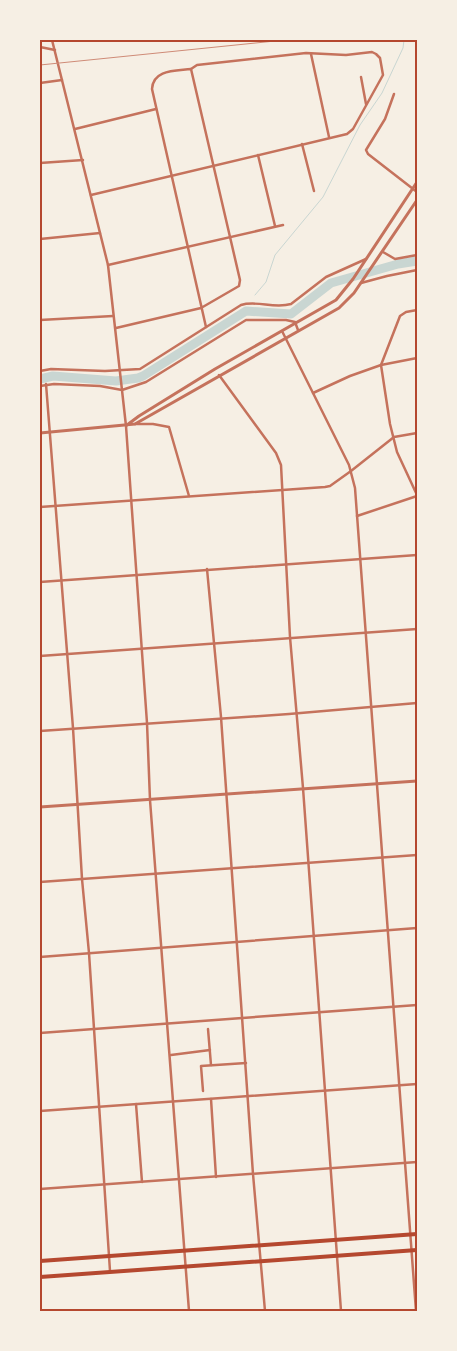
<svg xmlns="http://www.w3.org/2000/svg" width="457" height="1351" font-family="'Archivo Narrow',sans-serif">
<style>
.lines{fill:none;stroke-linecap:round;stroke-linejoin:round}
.stream{stroke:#c9d6d2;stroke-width:1}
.river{stroke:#c9d6d2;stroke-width:9}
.minor{stroke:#c5725c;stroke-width:2.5}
.tertiary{stroke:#c5725c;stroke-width:3}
.secondary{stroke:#b5482f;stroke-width:4}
.rail{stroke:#cf8b77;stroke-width:1}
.neatline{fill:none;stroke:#b5482f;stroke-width:2}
</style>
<rect width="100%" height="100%" fill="#f6efe4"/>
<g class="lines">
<!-- stream -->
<polyline class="stream" points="255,295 266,282 275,255 323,197 360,125 382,93 403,48 404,40"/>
<!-- river -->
<polyline class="river" points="40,379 53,376 116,381 138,378 143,376 246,311 291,314 331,283 398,264 417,261"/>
<!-- minor -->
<g class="minor">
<polyline points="52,40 108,265 126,426 147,723 150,800 189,1311"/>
<polyline points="40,47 55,50"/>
<polyline points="311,54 329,137"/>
<polyline points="361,77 366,104"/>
<polyline points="40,83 62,80"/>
<polyline points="394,94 385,119 366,150 368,154 417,192"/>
<polyline points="75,129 156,109"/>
<polyline points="302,144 314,191"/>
<polyline points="258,155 275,226"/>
<polyline points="40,163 83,160"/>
<polyline points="91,195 347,134 353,129 383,75 380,58 376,54 372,52 346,55 306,53 197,65 191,69"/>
<polyline points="40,239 100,233"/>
<polyline points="383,252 395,259 417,255"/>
<polyline points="108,265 283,225"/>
<polyline points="361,283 387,276 417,270"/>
<polyline points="417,310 406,312 400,316 381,365 390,424 397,452 417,495"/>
<polyline points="40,320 113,316"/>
<path d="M116,328L201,308L239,286L240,280L191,69C176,71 153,69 152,89L206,327"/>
<polyline points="282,331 349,465 355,488 416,1311"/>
<path d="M40,371L51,369L105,371L140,369L241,305C257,300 274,309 291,304L326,277L366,259"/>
<polyline points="219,375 276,453 281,465 290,637 303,788 341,1311"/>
<polyline points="46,384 73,728 82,879 89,953 110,1271"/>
<polyline points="40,386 54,384 100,386 122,390 146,382 246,320 286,320 295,322 298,330"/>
<polyline points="313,393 350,376 381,365 417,358"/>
<polyline points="135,424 153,424 169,427 189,496"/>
<polyline points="40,507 325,487 330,486 351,471 394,437 417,433"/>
<polyline points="357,516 417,496"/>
<polyline points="207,569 221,717 253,1174 265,1311"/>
<polyline points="40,582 417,555"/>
<polyline points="40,656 417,629"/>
<polyline points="40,731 289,714 417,703"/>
<polyline points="40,882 417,855"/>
<polyline points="40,957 417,928"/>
<polyline points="208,1029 211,1065"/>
<polyline points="40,1033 417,1005"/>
<polyline points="171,1055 210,1050"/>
<polyline points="203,1091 201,1066 246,1063"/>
<polyline points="211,1099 216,1177"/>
<polyline points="136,1104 142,1182"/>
<polyline points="40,1111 417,1084"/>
<polyline points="40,1189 417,1162"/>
</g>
<!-- tertiary -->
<g class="tertiary">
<polyline points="127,425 139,416 215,369 336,300 353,279 417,182"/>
<polyline points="40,433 135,424 339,308 354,293 417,200"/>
<polyline points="40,807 417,781"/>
</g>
<!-- secondary -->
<g class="secondary">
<polyline points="40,1261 417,1234"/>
<polyline points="40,1277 417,1250"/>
</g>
<!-- rail -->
<polyline class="rail" points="40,65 285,40"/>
</g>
<!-- border -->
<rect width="457" height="1351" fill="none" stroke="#f6efe4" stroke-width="82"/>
<rect x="41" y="41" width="375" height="1269" class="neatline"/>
</svg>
